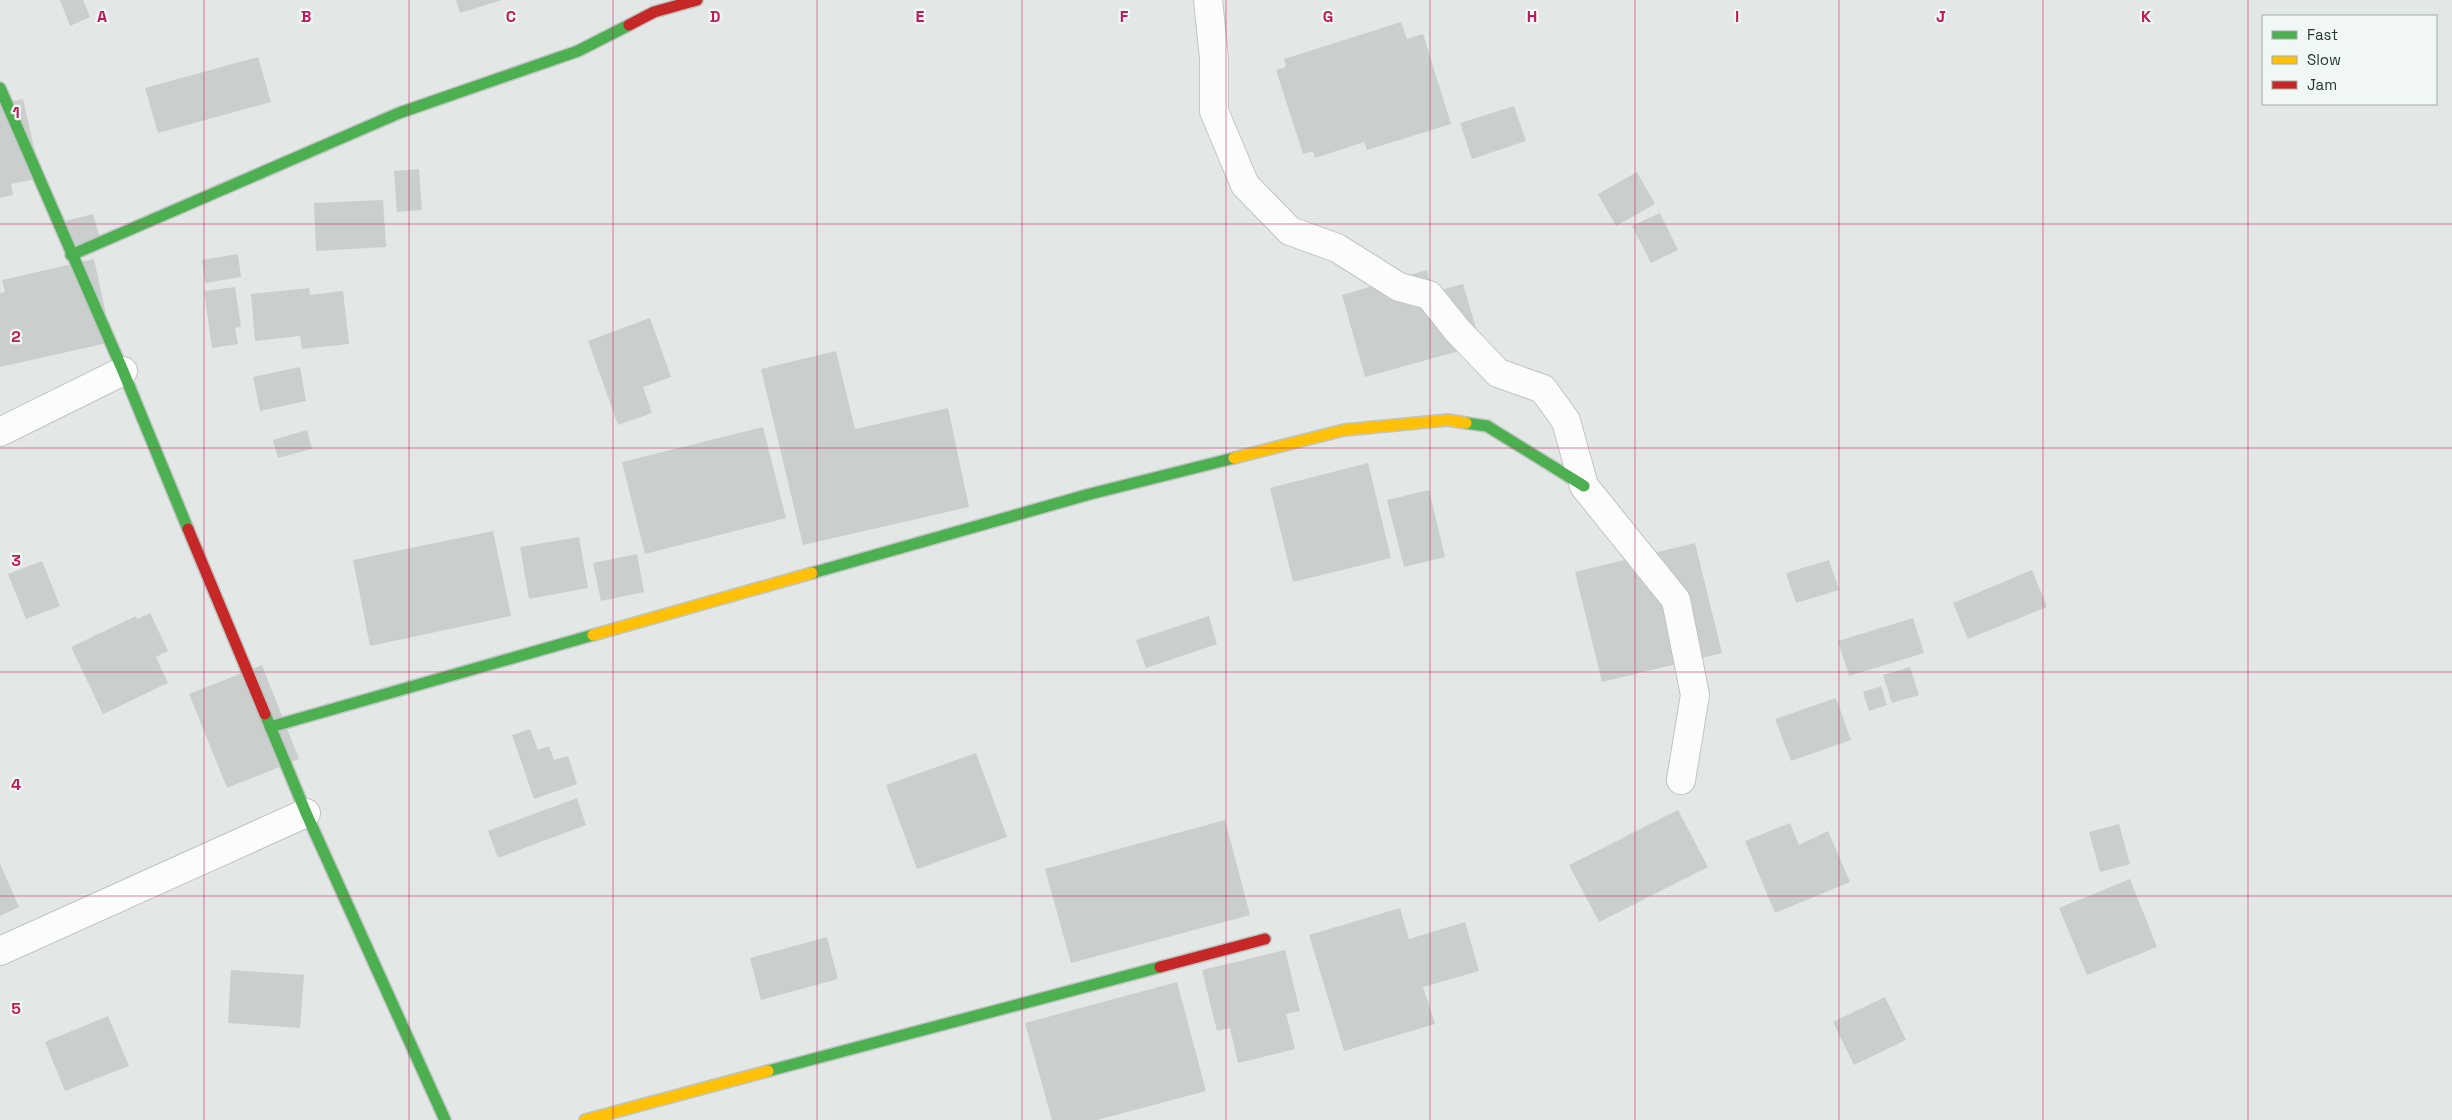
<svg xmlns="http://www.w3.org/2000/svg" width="2452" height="1120" font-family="'Space Grotesk',sans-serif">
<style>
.building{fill:#cacfcd}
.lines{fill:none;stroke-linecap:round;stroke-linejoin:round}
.street-casing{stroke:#c0c5c3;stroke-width:30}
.fast-casing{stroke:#bfc5c3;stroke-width:14}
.slow-casing{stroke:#bfc5c3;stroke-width:14}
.jam-casing{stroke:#bfc5c3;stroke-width:14}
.street{stroke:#fbfcfb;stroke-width:28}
.fast{stroke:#4caf50;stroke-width:11}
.slow{stroke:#ffc107;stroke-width:11}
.jam{stroke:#c62828;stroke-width:11}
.grid{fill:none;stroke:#c2185b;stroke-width:1;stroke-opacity:0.55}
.grid-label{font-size:16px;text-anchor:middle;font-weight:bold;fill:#c2185b;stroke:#f1f7f4;stroke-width:4.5;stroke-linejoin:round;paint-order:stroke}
</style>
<rect width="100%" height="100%" fill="#e3e8e6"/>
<!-- building -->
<g class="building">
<polygon points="60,0 83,0 90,17 70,26"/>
<polygon points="456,0 502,0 460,13"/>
<polygon points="1401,22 1407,39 1423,34 1451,124 1367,150 1364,142 1315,158 1313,151 1303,154 1276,70 1286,67 1284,59"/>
<polygon points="258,57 271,102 158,133 145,88"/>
<polygon points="23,99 41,178 11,184 13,195 0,198 0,104"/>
<polygon points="1514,106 1526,141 1472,159 1460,123"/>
<polygon points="419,169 422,210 397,212 394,171"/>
<polygon points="1637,172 1655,204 1616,226 1598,194"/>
<polygon points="383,200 386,247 316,251 314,203"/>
<polygon points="1660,213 1678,250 1651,263 1632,226"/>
<polygon points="93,214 100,238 71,246 65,221"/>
<polygon points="238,254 241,277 205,283 202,260"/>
<polygon points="94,259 112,342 0,367 0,293 5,292 2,280"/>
<polygon points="1427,270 1433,292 1463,284 1481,345 1365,377 1342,295"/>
<polygon points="235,287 241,327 235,328 238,344 212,348 204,291"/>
<polygon points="309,288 310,295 343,291 349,344 302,349 300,336 255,341 251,294"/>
<polygon points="650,318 671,377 643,387 652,413 618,425 588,341"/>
<polygon points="836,351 855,429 948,408 969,507 803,545 761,369"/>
<polygon points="300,367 306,401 260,411 253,377"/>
<polygon points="763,427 786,518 645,554 622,462"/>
<polygon points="307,430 312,449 278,458 273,440"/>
<polygon points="1368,463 1391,558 1293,582 1270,488"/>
<polygon points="1429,490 1445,557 1404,567 1387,500"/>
<polygon points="493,531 511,616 370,646 353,560"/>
<polygon points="579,537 588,588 529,599 520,547"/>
<polygon points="1695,543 1722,653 1602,682 1575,572"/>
<polygon points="637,554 644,592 601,601 593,563"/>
<polygon points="1829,560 1839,590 1796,603 1786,573"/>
<polygon points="42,561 60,606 26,619 8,574"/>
<polygon points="2032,570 2047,607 1968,639 1953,603"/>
<polygon points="150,613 168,651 156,657 168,683 103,714 71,647 136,616 137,619"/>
<polygon points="1209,616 1217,644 1146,668 1136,640"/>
<polygon points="1913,618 1924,653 1849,676 1838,641"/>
<polygon points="262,665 299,759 227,788 189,694"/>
<polygon points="1910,667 1919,695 1892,703 1883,675"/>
<polygon points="1881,686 1887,705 1869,711 1863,692"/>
<polygon points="1836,698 1851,740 1791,761 1775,719"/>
<polygon points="530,729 538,750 549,746 554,760 568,756 577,784 534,799 512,735"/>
<polygon points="976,753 1007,837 917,869 886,785"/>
<polygon points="577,798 586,825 498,858 488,831"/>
<polygon points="1678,810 1708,867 1599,922 1569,865"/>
<polygon points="1225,820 1250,915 1071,963 1045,869"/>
<polygon points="1790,823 1799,845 1828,831 1850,882 1775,913 1745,841"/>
<polygon points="2119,824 2130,864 2100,872 2089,832"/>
<polygon points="0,864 19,907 0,916"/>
<polygon points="2130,879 2157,947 2087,975 2059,908"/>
<polygon points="1400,908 1409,939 1465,922 1479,971 1423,987 1435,1024 1344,1051 1309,935"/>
<polygon points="827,937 838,979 761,1000 750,958"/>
<polygon points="1285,950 1300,1011 1286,1014 1295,1049 1238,1063 1230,1028 1217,1031 1202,970"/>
<polygon points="231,970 304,975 300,1028 228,1023"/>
<polygon points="1177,982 1206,1091 1097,1120 1052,1120 1025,1023"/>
<polygon points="1885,997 1906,1040 1854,1065 1833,1022"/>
<polygon points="108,1016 129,1066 65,1091 45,1042"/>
</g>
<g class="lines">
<!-- street casing -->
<g class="street-casing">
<g id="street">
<polyline points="1208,0 1214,58 1214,111 1245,185 1290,231 1337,248 1399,287 1429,295 1457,330 1498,373 1543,389 1566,421 1584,486 1676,600 1695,695 1681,780"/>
<polyline points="0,432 123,371"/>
<polyline points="0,951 306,813"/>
</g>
</g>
<!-- fast casing -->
<g class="fast-casing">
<g id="fast">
<polyline points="0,88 123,371 188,529"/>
<polyline points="71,255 399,113 578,51 629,25"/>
<polyline points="1466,423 1487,426 1584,486"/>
<polyline points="812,573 1090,494 1234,458"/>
<polyline points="265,714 306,813 445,1120"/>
<polyline points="270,727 593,635"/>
<polyline points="768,1071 1160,967"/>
</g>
</g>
<!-- slow casing -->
<g class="slow-casing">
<g id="slow">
<polyline points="1234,458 1344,430 1448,420 1466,423"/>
<polyline points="593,635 812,573"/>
<polyline points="585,1120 768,1071"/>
</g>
</g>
<!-- jam casing -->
<g class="jam-casing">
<g id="jam">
<polyline points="629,25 654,12 697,0"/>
<polyline points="188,529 265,714"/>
<polyline points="1160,967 1265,939"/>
</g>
</g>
<!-- street -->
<use href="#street" class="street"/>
<!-- fast -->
<use href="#fast" class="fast"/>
<!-- slow -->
<use href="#slow" class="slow"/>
<!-- jam -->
<use href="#jam" class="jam"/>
</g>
<!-- grid -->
<path class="grid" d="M204,0V1120M409,0V1120M613,0V1120M817,0V1120M1022,0V1120M1226,0V1120M1430,0V1120M1635,0V1120M1839,0V1120M2043,0V1120M2248,0V1120M0,224H2452M0,448H2452M0,672H2452M0,896H2452"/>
<g class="grid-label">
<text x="102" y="22">A</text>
<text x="306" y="22">B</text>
<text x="511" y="22">C</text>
<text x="715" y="22">D</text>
<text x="920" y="22">E</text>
<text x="1124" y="22">F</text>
<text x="1328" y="22">G</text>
<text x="1532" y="22">H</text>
<text x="1737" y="22">I</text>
<text x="1941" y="22">J</text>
<text x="2146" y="22">K</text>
<text x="16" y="118">1</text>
<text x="16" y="342">2</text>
<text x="16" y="566">3</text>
<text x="16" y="790">4</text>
<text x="16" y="1014">5</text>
</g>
<!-- legend -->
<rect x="2262" y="15" width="175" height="90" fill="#f1f7f4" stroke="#9eaba7"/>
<rect x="2272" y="31" width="25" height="8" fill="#4caf50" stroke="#9eaba7"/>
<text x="2307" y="40" font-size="15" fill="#223a33">Fast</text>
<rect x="2272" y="56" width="25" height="8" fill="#ffc107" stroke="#9eaba7"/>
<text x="2307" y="65" font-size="15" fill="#223a33">Slow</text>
<rect x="2272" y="81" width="25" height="8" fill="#c62828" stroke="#9eaba7"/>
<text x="2307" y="90" font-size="15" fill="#223a33">Jam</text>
</svg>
